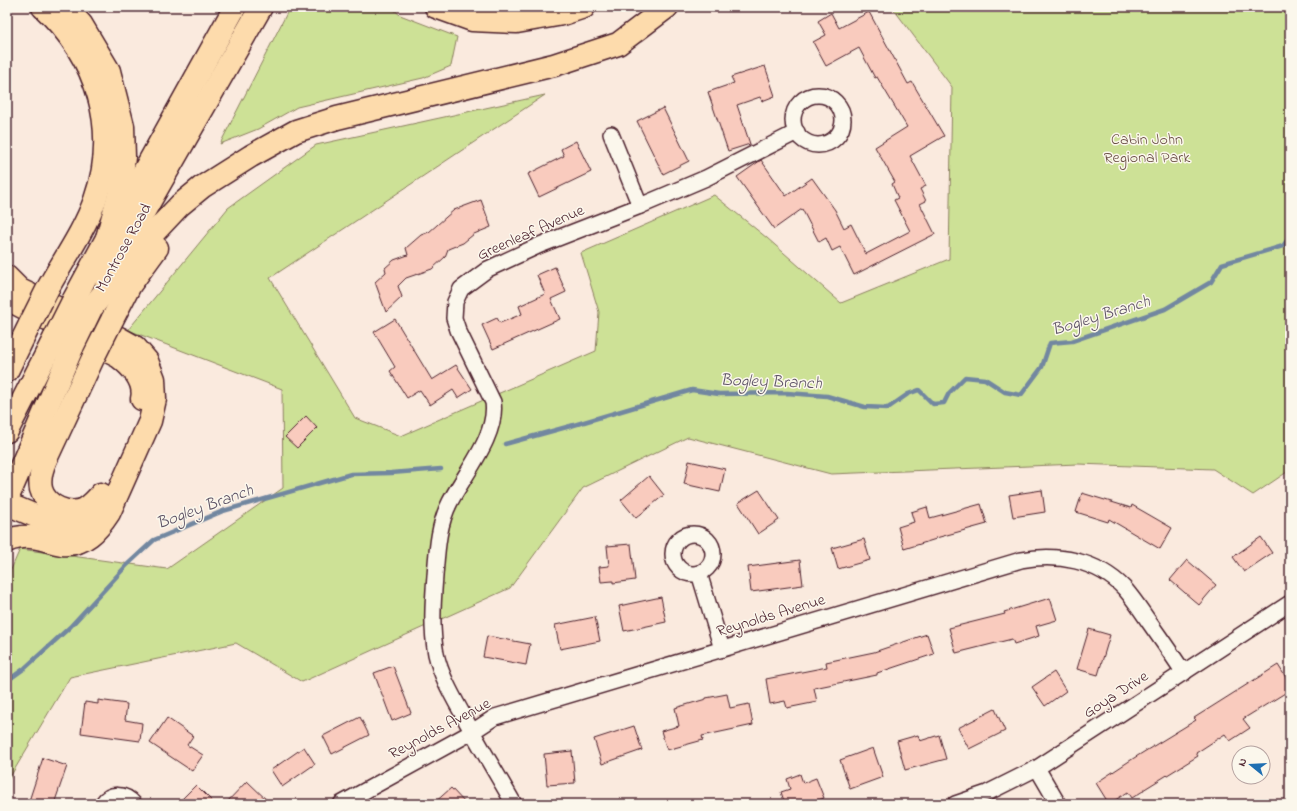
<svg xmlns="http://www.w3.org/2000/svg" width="1297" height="811" font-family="'Indie Flower',sans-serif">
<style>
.green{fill:#cde196;stroke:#8c8060}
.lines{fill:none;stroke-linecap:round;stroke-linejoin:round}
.stream{stroke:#7287a0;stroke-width:4.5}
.building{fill:#f9cbbe;stroke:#4a1f2b}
.street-casing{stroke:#4a1f2b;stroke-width:18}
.primary-casing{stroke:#4a1f2b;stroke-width:25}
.highway-casing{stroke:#4a1f2b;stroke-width:25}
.street{stroke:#fbf7ec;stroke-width:15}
.primary{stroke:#fddbac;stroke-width:22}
.highway{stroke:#fddbac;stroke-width:22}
.primary-bridge-casing{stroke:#4a1f2b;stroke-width:25;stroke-linecap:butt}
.highway-bridge-casing{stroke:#4a1f2b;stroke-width:25;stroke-linecap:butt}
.primary-bridge{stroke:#fddbac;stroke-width:22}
.highway-bridge{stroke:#fddbac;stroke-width:22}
.labels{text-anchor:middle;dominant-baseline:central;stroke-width:3;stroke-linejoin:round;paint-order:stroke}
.park-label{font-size:16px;fill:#6b5046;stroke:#fbf7ec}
.street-label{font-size:16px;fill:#4a1f2b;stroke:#fbf7ec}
.water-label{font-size:17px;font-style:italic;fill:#5e5366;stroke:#fbf7ec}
</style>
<rect width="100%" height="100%" fill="#faeade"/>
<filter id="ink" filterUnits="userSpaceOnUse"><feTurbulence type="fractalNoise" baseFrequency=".025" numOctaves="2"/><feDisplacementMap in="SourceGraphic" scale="8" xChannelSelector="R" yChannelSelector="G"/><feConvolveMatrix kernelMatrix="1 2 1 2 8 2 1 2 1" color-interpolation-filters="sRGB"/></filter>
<g filter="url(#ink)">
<!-- green -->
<g class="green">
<polygon points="290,7 391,7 400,15 457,37 451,66 423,78 297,107 258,129 220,144"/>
<polygon points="892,7 1290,7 1290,472 1287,472 1253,495 1213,469 1078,464 831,474 688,437 583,488 510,588 302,682 236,643 70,677 7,782 7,579 20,549 167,569 283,488 282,389 128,330 228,208 316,145 545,95 270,278 355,418 401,436 596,351 599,312 581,253 714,195 767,238 841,303 949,259 952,87"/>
</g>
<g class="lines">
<!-- stream -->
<g class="stream">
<polyline points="505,444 574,425 692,390 719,394 787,393 827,396 865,407 888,408 908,394 919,390 933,404 944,403 949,393 965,377 985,379 1005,392 1021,395 1042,367 1050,343 1072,341 1165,309 1211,282 1222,264 1283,246 1290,237"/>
<polyline points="7,681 25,668 70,627 127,565 154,540 223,511 351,474 391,473 441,469"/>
</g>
</g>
<!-- building -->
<g class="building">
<polygon points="869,12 908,84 912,82 944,136 910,156 926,186 920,189 926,201 920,204 935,234 854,275 840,247 832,251 826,238 819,242 802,209 774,229 737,177 761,160 786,196 812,178 835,210 844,228 851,224 866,254 910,231 894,200 898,198 892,184 895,182 875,147 907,127 877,77 875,78 859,48 826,66 813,42 826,35 818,21 831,13 839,28"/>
<polygon points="765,66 775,96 762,101 760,97 737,105 750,144 728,151 708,92 734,83 731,77"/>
<polygon points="663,108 689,161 663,174 637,121"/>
<polygon points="576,141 591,172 539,197 528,174 564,156 561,149"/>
<polygon points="481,200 491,227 474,234 463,243 448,249 445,257 432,269 406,278 398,286 402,297 386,312 375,282 386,272 385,268 394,260 408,255 406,248 421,235 429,232 454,210"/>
<polygon points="555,267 566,292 551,299 560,319 493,349 482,325 497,318 500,323 522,314 519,306 545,294 537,275"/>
<polygon points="395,319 432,380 456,365 472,389 458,398 453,390 430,405 420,390 407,398 390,371 395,367 374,332"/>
<polygon points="306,416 317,428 297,448 285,437"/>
<polygon points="689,461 725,469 720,492 684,484"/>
<polygon points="649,476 664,495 636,518 621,500"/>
<polygon points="759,490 779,520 758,534 738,503"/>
<polygon points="1042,490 1045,512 1013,517 1009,495"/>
<polygon points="1082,493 1131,508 1132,505 1172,528 1160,549 1109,519 1108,522 1076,512"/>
<polygon points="981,504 987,524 936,538 936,539 904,549 898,527 914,522 911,512 927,507 930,518"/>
<polygon points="1261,537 1272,553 1244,572 1233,557"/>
<polygon points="864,539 870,560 838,569 832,548"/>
<polygon points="631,544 635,580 613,583 613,581 601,582 599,567 609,566 607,546"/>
<polygon points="800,560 803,585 751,592 748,567"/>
<polygon points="1187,560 1216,585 1199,605 1170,580"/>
<polygon points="661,597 666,622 624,631 619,606"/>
<polygon points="1050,598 1057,620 1036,626 1039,636 1014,644 1012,639 956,653 949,628 1005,614 1004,612"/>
<polygon points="595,617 600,641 560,649 555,625"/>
<polygon points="1089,629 1110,635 1098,675 1077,669"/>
<polygon points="927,634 934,654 877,673 877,675 814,688 817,702 787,708 785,701 770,704 766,679 827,667 826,662 874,652"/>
<polygon points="487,636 530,644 526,665 483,657"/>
<polygon points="1278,665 1290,684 1290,690 1243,719 1250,728 1230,741 1225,734 1196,753 1198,756 1143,790 1143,791 1132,798 1128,792 1109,804 1096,783 1134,758 1196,720 1194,718"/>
<polygon points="393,666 411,713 392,721 374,673"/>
<polygon points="1054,672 1066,691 1045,706 1032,687"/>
<polygon points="727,694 730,708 749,704 753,725 702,736 703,740 667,750 661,731 679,726 675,708 706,699 706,698"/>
<polygon points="98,700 127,704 125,720 142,723 140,741 81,733 85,702 98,704"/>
<polygon points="995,709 1005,731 969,749 958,728"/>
<polygon points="360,717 369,735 332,754 323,736"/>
<polygon points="167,718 193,736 187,745 203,755 192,771 150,743"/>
<polygon points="634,726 642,750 602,764 594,739"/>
<polygon points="918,735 920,741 939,735 946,759 905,770 897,741"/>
<polygon points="304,747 315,764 282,787 271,770"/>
<polygon points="873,748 883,777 850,789 840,760"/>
<polygon points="572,751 575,783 547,785 544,754"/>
<polygon points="43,758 67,766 54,804 28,804"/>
<polygon points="800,774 803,783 816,778 824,798 806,804 785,804 781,792 790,789 787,779"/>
<polygon points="247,781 271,804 225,804"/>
<polygon points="196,785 215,804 177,804"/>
<polygon points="451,788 466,804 433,804"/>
</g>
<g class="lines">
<!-- street casing -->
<g class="street-casing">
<g id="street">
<circle cx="818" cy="120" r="25"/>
<polyline points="611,134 640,206"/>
<circle cx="693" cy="554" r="20"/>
<polyline points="699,573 722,649"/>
<polyline points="1037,768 1058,804"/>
<path d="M102,804C110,792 125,793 134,804"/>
<path d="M341,804L472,732L495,717L1021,560C1057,553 1097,560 1124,588C1133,598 1141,610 1149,622C1161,639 1173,656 1184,673"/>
<path d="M514,804C497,774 479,745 463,715C452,695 441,676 436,654C431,628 433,602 435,576C437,551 438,525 450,502C465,473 498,435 493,402L458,330L454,318L455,302L461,289L488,269L540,245L640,206L706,178L797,132"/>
<polyline points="955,804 987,793 1037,768 1290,603"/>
</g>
</g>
<!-- primary casing -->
<g class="primary-casing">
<g id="primary">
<path d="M7,277L20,290L119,338L135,347L147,361L154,379L155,399L150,421L109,513C98,530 84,546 62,544C48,542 36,535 22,537C17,538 12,538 7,541"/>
<polyline points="106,281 123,248 261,7"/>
<path d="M7,299L119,357C132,367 146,381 142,399"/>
<polyline points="73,301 107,238 235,7"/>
<polyline points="7,431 55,337"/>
<polyline points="7,499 73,346"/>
<polyline points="7,504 52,523 66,527 76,526 88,517 99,498"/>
</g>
</g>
<!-- highway casing -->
<g class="highway-casing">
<g id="highway">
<path d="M43,7C97,57 120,129 95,200C84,231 64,259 48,288"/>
<polyline points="65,7 81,24 109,71 123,126 124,157 120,191 107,238"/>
<polyline points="436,7 472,20 517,22 563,14 584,7"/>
<polyline points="91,309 132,256 180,205 202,187 251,156 296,131 337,118 554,65 618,44 667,7"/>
<polyline points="112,320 130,285 157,248"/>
<path d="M94,356L46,459C42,468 39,479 41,489C46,507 69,516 85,509C91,505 96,500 101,494"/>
<polyline points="7,371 30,324"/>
</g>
</g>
<!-- street -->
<use href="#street" class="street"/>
<!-- primary -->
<use href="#primary" class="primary"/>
<!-- highway -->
<use href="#highway" class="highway"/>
<!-- primary-bridge casing -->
<g class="primary-bridge-casing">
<g id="primary-bridge">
<polyline points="55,337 73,301"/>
<polyline points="73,346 91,309"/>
</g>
</g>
<!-- highway-bridge casing -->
<g class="highway-bridge-casing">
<g id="highway-bridge">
<polyline points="30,324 48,288"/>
<polyline points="94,356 112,320"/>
</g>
</g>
<!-- primary-bridge -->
<use href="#primary-bridge" class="primary-bridge"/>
<!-- highway-bridge -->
<use href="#highway-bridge" class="highway-bridge"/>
</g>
</g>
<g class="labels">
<!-- park labels -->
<g class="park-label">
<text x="1147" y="140">Cabin John<tspan x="1147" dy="18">Regional Park</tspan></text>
</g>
<!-- street labels -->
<g class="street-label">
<text transform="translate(531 233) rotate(-24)">Greenleaf Avenue</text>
<text transform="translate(124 248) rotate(-61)">Montrose Road</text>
<text transform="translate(771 616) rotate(-17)">Reynolds Avenue</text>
<text transform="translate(1116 695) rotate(-33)">Goya Drive</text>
<text transform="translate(440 729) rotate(-28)">Reynolds Avenue</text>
</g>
<!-- water labels -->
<g class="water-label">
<text transform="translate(1101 316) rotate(-17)">Bogley Branch</text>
<text transform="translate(771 382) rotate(2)">Bogley Branch</text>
<text transform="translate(205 507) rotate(-20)">Bogley Branch</text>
</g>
</g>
<!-- margin -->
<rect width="1297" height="811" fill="none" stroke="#fbf7ec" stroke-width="24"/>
<rect x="12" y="12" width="1273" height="787" fill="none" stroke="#4a1f2b" stroke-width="1.5" filter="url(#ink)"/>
<!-- north arrow -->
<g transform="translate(1251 765) rotate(288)"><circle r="19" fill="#fbf7ec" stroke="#b4a19f"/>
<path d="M0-3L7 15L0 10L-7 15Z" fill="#1f6fb2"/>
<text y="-6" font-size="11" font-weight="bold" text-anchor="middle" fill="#4a1f2b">N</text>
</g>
</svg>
